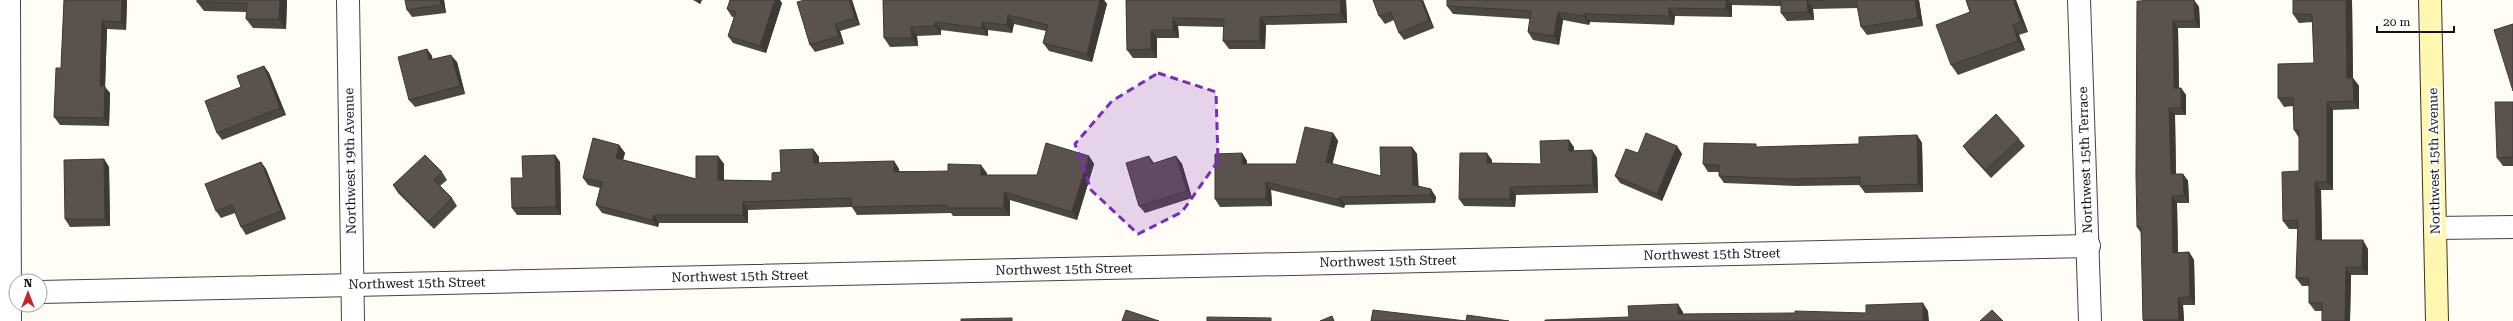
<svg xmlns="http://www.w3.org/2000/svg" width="2513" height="321" font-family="'Roboto Serif',serif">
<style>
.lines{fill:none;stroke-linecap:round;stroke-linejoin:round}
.street-casing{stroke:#444;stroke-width:24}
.secondary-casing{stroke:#333;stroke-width:24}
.street{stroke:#fff;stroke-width:22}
.secondary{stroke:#fff6b0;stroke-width:22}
.wall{fill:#4d4742}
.shaded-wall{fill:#3f3936}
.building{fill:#5a524d;stroke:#3f3936}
.marked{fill:#7b2cbf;fill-opacity:0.2;stroke:#7b2cbf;stroke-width:3;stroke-dasharray:8 5;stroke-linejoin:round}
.labels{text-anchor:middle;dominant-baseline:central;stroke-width:4;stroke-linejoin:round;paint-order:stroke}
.street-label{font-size:13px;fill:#111;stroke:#fff}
</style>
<rect width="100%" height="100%" fill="#fffdf5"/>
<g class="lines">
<!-- street casing -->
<g class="street-casing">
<g id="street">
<polyline points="9,0 10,321"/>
<polyline points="348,0 353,321"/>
<polyline points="2079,0 2090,321"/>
<polyline points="2435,228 2513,227"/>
<polyline points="40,292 2089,246"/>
</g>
</g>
<!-- secondary casing -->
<g class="secondary-casing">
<polyline id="secondary" points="2430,0 2437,321"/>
</g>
<!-- street -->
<use href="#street" class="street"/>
<!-- secondary -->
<use href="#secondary" class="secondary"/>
</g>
<!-- wall -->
<g class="wall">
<polygon points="64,0 127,0 126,30 107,29 105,87 110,93 109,126 60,125 54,117 61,68"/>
<polygon points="197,0 287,0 286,29 253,28 246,19 247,12 204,11 197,2"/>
<polygon points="405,0 444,0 446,13 412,17 407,10"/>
<polygon points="693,0 702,0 700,4"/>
<polygon points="805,0 852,0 860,25 840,31 844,44 815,52 810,45"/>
<polygon points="883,0 1104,0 1107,4 1092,62 1049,51 1043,43 1046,31 1014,24 1012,33 988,30 988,36 941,30 941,35 917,36 918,46 890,47 884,38"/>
<polygon points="1126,0 1346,0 1347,23 1266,25 1265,49 1229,49 1223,41 1224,27 1178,26 1179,38 1157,38 1157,58 1133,58 1127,50"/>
<polygon points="1423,0 1434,28 1404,40 1399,33 1394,20 1385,24 1379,16"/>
<polygon points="1447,0 1919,0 1923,26 1867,35 1861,27 1858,8 1813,9 1814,20 1787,21 1781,13 1781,6 1732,5 1732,17 1675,16 1674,25 1590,22 1589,25 1563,20 1559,45 1533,40 1528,32 1530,19 1453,14 1447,6"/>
<polygon points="1966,0 2016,0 2028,32 2019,35 2025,50 1958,75 1951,65 1970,12"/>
<polygon points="2194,0 2199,7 2200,28 2178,28 2179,88 2181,88 2186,95 2186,115 2175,115 2176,174 2183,174 2188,181 2189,203 2177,203 2178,252 2189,252 2194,260 2195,305 2183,305 2184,321 2143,321 2141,233 2137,227 2142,1"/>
<polygon points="2293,0 2352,0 2353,78 2359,86 2359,109 2333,110 2333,190 2321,190 2322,240 2368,249 2368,275 2351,275 2350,321 2322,321 2322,311 2315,311 2309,303 2309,286 2302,286 2296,278 2298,229 2289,229 2283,221 2299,171 2299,138 2294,130 2293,106 2284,107 2278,98 2314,63 2313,22 2299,23 2293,14"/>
<polygon points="782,3 766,53 733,43 728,36 734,17 732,17 727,9"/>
<polygon points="427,49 432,56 432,60 457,62 465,94 415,107 409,100"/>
<polygon points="264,66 269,73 286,115 222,140 217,133 241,87"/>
<polygon points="2513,102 2513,166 2503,166 2497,158"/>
<polygon points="1333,133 1338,141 1332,164 1381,176 1412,147 1417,154 1418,186 1436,197 1435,203 1345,205 1344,208 1271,190 1272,206 1220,207 1215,199 1242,153 1247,161 1247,164 1296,164"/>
<polygon points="1917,135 1922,143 1923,192 1865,193 1860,186 1860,185 1796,186 1724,183 1719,176 1719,172 1708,172 1703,164 1758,147 1859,144"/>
<polygon points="2019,139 2025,146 1991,178 1968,153 1963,146"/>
<polygon points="619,145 625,153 623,160 696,179 718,156 724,164 724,180 772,181 781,172 813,149 819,157 819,163 894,161 899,169 899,171 987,173 987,175 1037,175 1089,156 1094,164 1077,220 1010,200 1010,216 953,216 951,213 857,215 852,207 748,210 748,223 659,223 658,227 602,213 596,205 600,188 588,185 583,178"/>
<polygon points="1677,146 1682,154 1662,201 1620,183 1615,176 1638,153"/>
<polygon points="1574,147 1574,151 1592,150 1597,158 1598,193 1516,195 1515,207 1464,206 1459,199 1492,160 1492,163 1541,164"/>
<polygon points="555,155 560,162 561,215 517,215 512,208 523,178"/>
<polygon points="1176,156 1182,164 1192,198 1145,213 1139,206 1154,163"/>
<polygon points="104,159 109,167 110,226 70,227 65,219"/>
<polygon points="261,162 266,169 286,219 246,235 241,227 235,213 221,218 216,211"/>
<polygon points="442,172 447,180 440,186 452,198 457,206 434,229 398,193 393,185"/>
</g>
<!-- shaded-wall -->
<g class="shaded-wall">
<polygon points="122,0 127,0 126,30 121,22"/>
<polygon points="280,0 287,0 286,29 279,19"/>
<polygon points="440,0 444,0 446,13 441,5"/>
<polygon points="697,0 702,0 700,4"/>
<polygon points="775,0 780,0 782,3 766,53 760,46"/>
<polygon points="849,0 852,0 860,25 855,18"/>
<polygon points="1100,0 1104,0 1107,4 1092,62 1087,54"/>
<polygon points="1340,0 1346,0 1347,23 1341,14"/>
<polygon points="1421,0 1423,0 1434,28 1429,20"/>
<polygon points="1726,0 1728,0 1732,5 1732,17 1726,9"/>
<polygon points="1807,0 1813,9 1814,20 1808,12"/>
<polygon points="1915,0 1919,0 1923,26 1918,18"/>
<polygon points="2013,0 2016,0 2028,32 2021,22"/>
<polygon points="2194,0 2199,7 2200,28 2195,21"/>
<polygon points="2346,0 2352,0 2353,86 2347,78"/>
<polygon points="1669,8 1675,16 1674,25 1669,16"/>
<polygon points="1558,12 1563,20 1559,45 1554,36"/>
<polygon points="1584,14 1590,22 1589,25 1584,16"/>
<polygon points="1008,15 1014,24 1012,33 1007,25"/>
<polygon points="1260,17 1266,25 1265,49 1260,41"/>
<polygon points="1173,18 1178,26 1179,38 1173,30"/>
<polygon points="102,21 107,29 105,87 110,93 109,126 104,118 100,86"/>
<polygon points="2173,21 2178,28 2179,96 2174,88"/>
<polygon points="935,22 941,30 941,35 935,26"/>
<polygon points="982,22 988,30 988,36 982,28"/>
<polygon points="835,24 840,31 844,44 839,36"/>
<polygon points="2013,25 2019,35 2025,50 2018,41"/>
<polygon points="911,27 917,36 918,46 912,38"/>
<polygon points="1151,30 1157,38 1157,58 1151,49"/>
<polygon points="427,49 432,56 434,68 429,60"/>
<polygon points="451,55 457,62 465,94 460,86"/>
<polygon points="264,66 269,73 286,115 280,108"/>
<polygon points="2353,78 2359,86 2359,109 2354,101"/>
<polygon points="2181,88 2186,95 2186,115 2181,108"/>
<polygon points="2327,102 2333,110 2333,190 2327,182"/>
<polygon points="2169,108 2175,115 2176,181 2171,174"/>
<polygon points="1333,133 1338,141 1331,170 1326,162"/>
<polygon points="1917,135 1922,143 1923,192 1918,184"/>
<polygon points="1569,140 1574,147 1574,159 1569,151"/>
<polygon points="619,145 625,153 621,166 616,158"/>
<polygon points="1677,146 1682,154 1662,201 1657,194"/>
<polygon points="1412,147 1417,154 1419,192 1413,185"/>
<polygon points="813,149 819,157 819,171 814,163"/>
<polygon points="1592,150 1597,158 1598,193 1593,185"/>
<polygon points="1242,153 1247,161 1247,171 1242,164"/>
<polygon points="1487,153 1492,160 1492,170 1487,163"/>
<polygon points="555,155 560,162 561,215 556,207"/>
<polygon points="718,156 724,164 724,188 718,180"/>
<polygon points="1089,156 1094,164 1077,220 1072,212"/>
<polygon points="1149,156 1154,163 1152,164"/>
<polygon points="1176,156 1182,164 1192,198 1187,191"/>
<polygon points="104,159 109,167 110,226 105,219"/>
<polygon points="894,161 899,169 900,179 894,172"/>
<polygon points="261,162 266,169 286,219 281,211"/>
<polygon points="981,165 987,173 987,182 981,175"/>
<polygon points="2183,174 2188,181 2189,203 2184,195"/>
<polygon points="1266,182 1271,190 1272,206 1266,199"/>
<polygon points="2315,182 2321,190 2322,248 2316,240"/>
<polygon points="1510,187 1516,195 1515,207 1510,199"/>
<polygon points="1431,189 1436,197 1435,203 1430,195"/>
<polygon points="1004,192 1010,200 1010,216 1004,208"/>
<polygon points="2172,196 2177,203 2178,260 2173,253"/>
<polygon points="1340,197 1345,205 1344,208 1339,200"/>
<polygon points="743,202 748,210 748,223 743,215"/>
<polygon points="654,215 659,223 658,227 652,220"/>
<polygon points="2363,240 2368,249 2368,275 2362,267"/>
<polygon points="2189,252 2194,260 2195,305 2190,297"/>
<polygon points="2346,267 2351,275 2350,321 2345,321"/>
<polygon points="2178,298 2183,305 2184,321 2180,321 2179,320"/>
<polygon points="1923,303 1928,311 1929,321 1923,321"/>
<polygon points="1678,304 1683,312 1683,321 1678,314"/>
</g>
<!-- building -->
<g class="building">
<polygon points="64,0 122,0 121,22 102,21 100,86 105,86 104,118 54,117 56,68 61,68"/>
<polygon points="197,0 280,0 279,19 246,19 247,3 197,2"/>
<polygon points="405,0 440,0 441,5 407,10"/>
<polygon points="730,0 775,0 760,46 728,36 736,12 727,9"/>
<polygon points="805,0 849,0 855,18 835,24 839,36 810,45 797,2"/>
<polygon points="883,0 1100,0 1087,54 1043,43 1048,25 1008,15 1007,25 982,22 982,28 935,22 935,26 911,27 912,38 884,38"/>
<polygon points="1126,0 1340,0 1341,14 1260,17 1260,41 1223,41 1224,19 1173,18 1173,30 1151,30 1151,49 1127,50"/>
<polygon points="1373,0 1421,0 1429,20 1399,33 1391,12 1379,16"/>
<polygon points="1447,0 1726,0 1726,9 1669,8 1669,16 1584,14 1584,16 1558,12 1554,36 1528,32 1531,11 1447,6"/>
<polygon points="1781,0 1824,0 1807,0 1808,12 1781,13"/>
<polygon points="1856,0 1915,0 1918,18 1861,27"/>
<polygon points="1966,0 2013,0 2021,22 2013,25 2018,41 1951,65 1936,25 1970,12"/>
<polygon points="2142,0 2194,0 2195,21 2173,21 2174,88 2181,88 2181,108 2169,108 2171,174 2183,174 2184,195 2172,196 2173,253 2189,252 2190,297 2178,298 2179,320 2143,320 2141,227 2137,227 2136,175 2137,1 2142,1"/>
<polygon points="2293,0 2346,0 2347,78 2353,78 2354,101 2327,102 2327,182 2315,182 2316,240 2363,240 2362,267 2346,267 2345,321 2322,321 2322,303 2309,303 2309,278 2296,278 2298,220 2283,221 2282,172 2299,171 2299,130 2294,130 2293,98 2278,98 2278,64 2314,63 2312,14 2293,14"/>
<polygon points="2513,24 2513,91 2494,30"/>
<polygon points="427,49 429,60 451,55 460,86 409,100 398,57"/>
<polygon points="264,66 280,108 217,133 205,101 241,87 237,76"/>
<polygon points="2495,102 2513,102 2513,157 2497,158"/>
<polygon points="1996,114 2019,139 1986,170 1963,146"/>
<polygon points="1305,127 1333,133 1326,162 1381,176 1380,147 1412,147 1413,185 1431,189 1430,195 1340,197 1339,200 1266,182 1266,199 1215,199 1215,154 1242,153 1242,164 1296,164"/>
<polygon points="1646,133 1677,146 1657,194 1615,176 1626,149 1638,153"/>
<polygon points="1917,135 1918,184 1860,186 1860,177 1791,179 1719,176 1719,165 1703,164 1704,143 1756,144 1756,147 1859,144 1859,137"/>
<polygon points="593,138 619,145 616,158 696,179 696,156 718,156 718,180 772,181 772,173 781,172 780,150 813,149 814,163 894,161 894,172 948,171 948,164 981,165 981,175 1037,175 1046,143 1089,156 1072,212 1004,192 1004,208 947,208 947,205 852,207 851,198 743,202 743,215 654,215 652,220 596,205 602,182 583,178"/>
<polygon points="1569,140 1569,151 1592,150 1593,185 1510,187 1510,199 1459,199 1460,153 1487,153 1487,163 1541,164 1540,141"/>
<polygon points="425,155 442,172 434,180 452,198 428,222 393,185"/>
<polygon points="555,155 556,207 512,208 511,178 523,178 522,156"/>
<polygon points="1149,156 1152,164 1176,156 1187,191 1139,206 1126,163"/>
<polygon points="104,159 105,219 65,219 64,160"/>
<polygon points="261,162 281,211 241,227 232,205 216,211 205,184"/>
<polygon points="1923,303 1923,321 1545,321 1545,320 1629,317 1628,306 1678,304 1678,314 1795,313 1795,311 1866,313 1866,305"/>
<polygon points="1126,310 1159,321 1122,321"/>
<polygon points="1373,310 1466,321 1467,315 1509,321 1371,321"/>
<polygon points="1992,310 2003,321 1980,321"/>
<polygon points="1332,316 1334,321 1320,321"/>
<polygon points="1207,317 1271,318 1271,321 1207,321"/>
<polygon points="1012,318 1012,321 961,321 961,319"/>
</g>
<!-- marked area -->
<path class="marked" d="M1158,73L1216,92L1218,161L1182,212L1138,234L1091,190L1075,144L1112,101Z"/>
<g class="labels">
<!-- street labels -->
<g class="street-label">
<text transform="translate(2085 160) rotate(-92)">Northwest 15th Terrace</text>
<text transform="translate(350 161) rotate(-91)">Northwest 19th Avenue</text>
<text transform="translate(2434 161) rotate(-91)">Northwest 15th Avenue</text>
<text transform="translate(1712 254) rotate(-1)">Northwest 15th Street</text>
<text transform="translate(1388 261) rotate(-1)">Northwest 15th Street</text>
<text transform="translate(1064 269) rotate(-1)">Northwest 15th Street</text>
<text transform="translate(740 276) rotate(-1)">Northwest 15th Street</text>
<text transform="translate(417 283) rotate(-1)">Northwest 15th Street</text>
</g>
</g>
<!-- north arrow -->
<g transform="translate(28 293)"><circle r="19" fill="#ffffff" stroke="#a0a0a0"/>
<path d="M0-3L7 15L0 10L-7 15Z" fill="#c4262e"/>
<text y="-6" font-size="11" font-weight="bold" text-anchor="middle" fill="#111111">N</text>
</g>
<!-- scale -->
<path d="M2377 26v6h77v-6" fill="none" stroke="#111111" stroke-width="2"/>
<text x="2383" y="26" font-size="12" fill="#111111" stroke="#ffffff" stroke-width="3" paint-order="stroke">20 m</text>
</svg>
